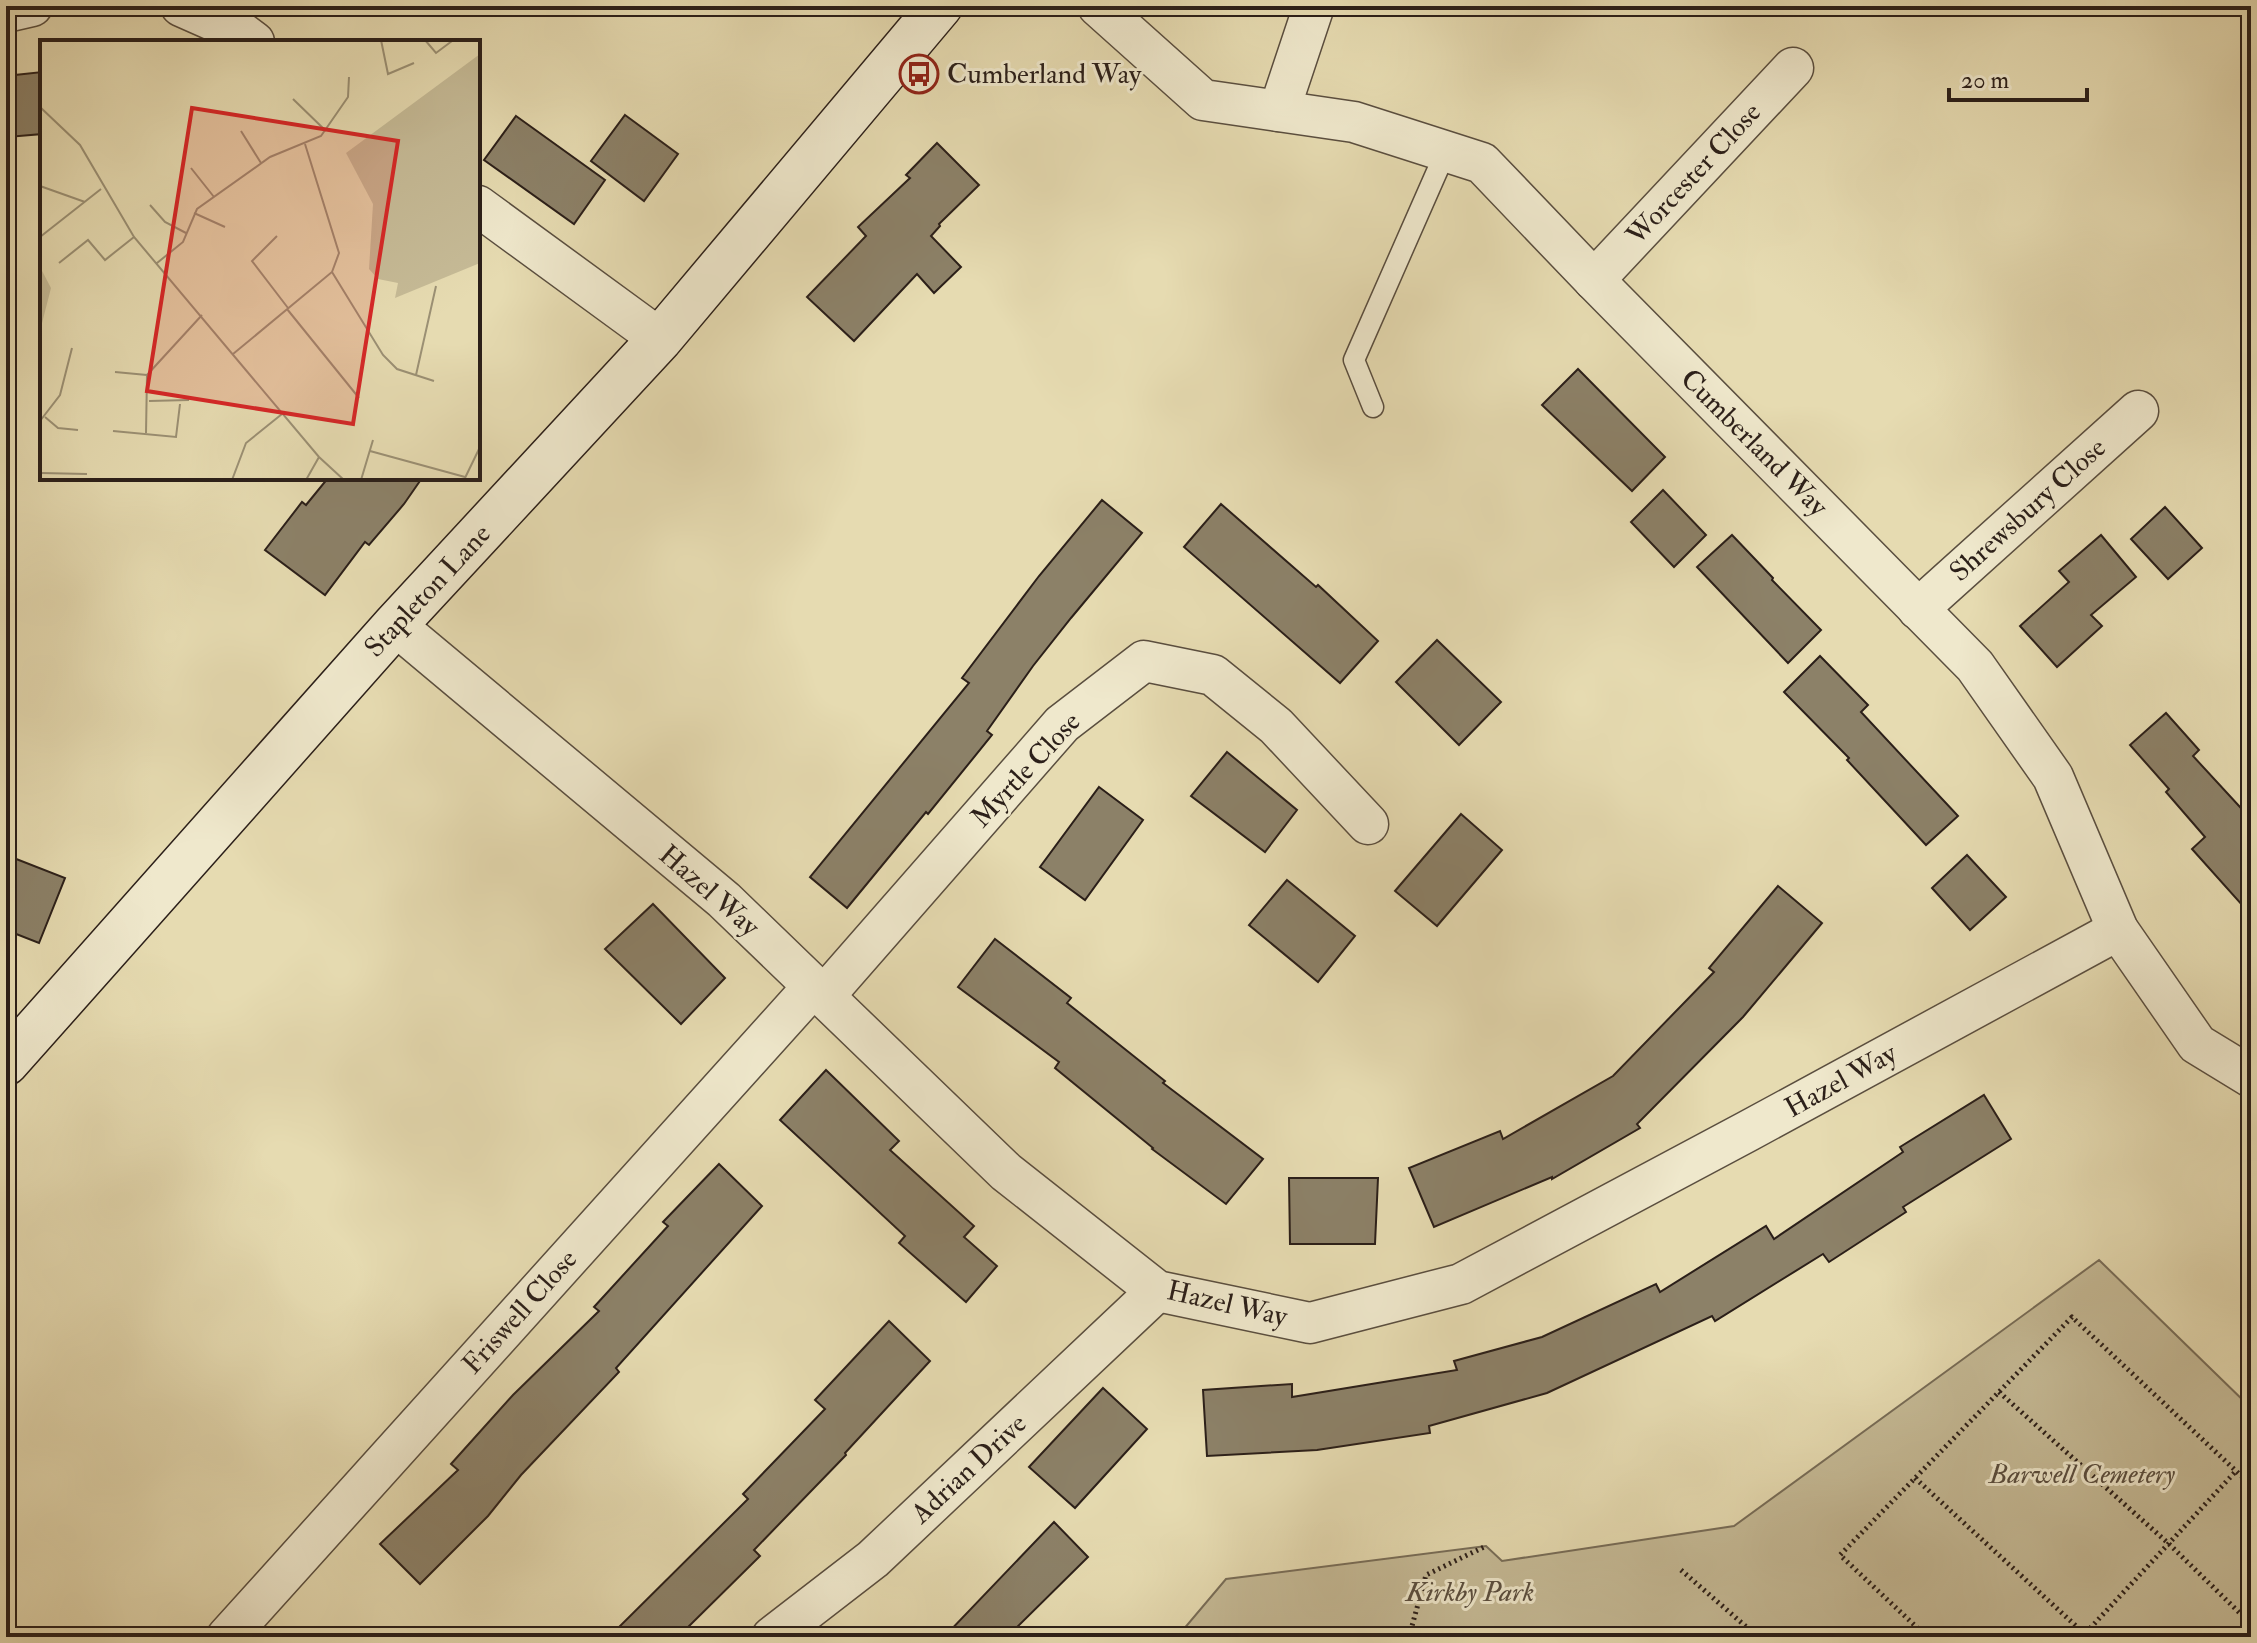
<svg xmlns="http://www.w3.org/2000/svg" width="2257" height="1643" font-family="'IM FELL Double Pica',serif">
<style>
.green{fill:#c6bb97;stroke:#786d58;stroke-width:2}
.building{fill:#8c8168;stroke:#2b1f19;stroke-width:2}
.lines{fill:none;stroke-linecap:round;stroke-linejoin:round}
.lane-casing{stroke:#5a4e3f;stroke-width:23}
.street-casing{stroke:#5a4e3f;stroke-width:43}
.secondary-casing{stroke:#2b1f19;stroke-width:47}
.path{stroke:#2b1f19;stroke-width:5;stroke-dasharray:2 4;stroke-linecap:butt}
.lane{stroke:#efe8cc;stroke-width:20}
.street{stroke:#efe8cc;stroke-width:40}
.secondary{stroke:#efe8cc;stroke-width:44}
.labels{text-anchor:middle;dominant-baseline:central;stroke-width:6;stroke-linejoin:round;paint-order:stroke}
.poi-label{font-size:28px;fill:#2b1f19;stroke:#efe8cc;text-anchor:start}
.street-label{font-size:28px;fill:#2b1f19;stroke:#efe8cc}
.park-label{font-size:28px;font-style:italic;fill:#5a4e3f;stroke:#efe8cc}
.inset-road{fill:none;stroke:#9b9074;stroke-width:2}
.view{fill:#d62828;fill-opacity:0.15;stroke:#d62828;stroke-width:4}
.inset-edge{fill:none;stroke:#2b1f19;stroke-width:4}
</style>
<rect width="100%" height="100%" fill="#e6dbb1"/>
<filter id="stains"><feTurbulence type="fractalNoise" baseFrequency=".0025" numOctaves="4"/><feColorMatrix values="0 0 0 0 .2 0 0 0 0 .09 0 0 0 0 .02 0 0 0 .5 -.17"/></filter>
<radialGradient id="worn" r=".72"><stop offset=".6" stop-color="#630" stop-opacity="0"/><stop offset="1" stop-color="#630" stop-opacity=".3"/></radialGradient>
<!-- green -->
<polygon class="green" points="2099,1260 2251,1408 2251,1637 1177,1637 1226,1579 1486,1546 1502,1561 1734,1526"/>
<!-- building -->
<g class="building">
<polygon points="42,72 42,134 8,137 6,76"/>
<polygon points="625,115 678,154 644,201 591,161"/>
<polygon points="516,116 605,180 574,224 484,160"/>
<polygon points="937,143 979,185 939,224 940,226 931,236 961,267 934,293 917,274 854,341 807,297 866,236 858,227 910,178 906,175"/>
<polygon points="1578,369 1665,457 1632,491 1542,405"/>
<polygon points="328,478 422,478 404,504 369,545 365,542 325,595 265,550 302,502 306,505"/>
<polygon points="1663,490 1706,535 1674,567 1631,522"/>
<polygon points="1102,500 1142,533 1071,618 1033,666 987,731 992,735 928,814 926,812 847,908 810,877 969,683 962,678 1039,576"/>
<polygon points="1221,504 1316,587 1318,585 1378,641 1340,683 1184,547"/>
<polygon points="2165,507 2202,548 2168,579 2131,539"/>
<polygon points="1732,535 1773,578 1772,580 1821,630 1788,663 1697,567"/>
<polygon points="2101,535 2136,577 2091,615 2102,626 2057,667 2020,626 2069,582 2059,571"/>
<polygon points="1437,640 1501,702 1459,745 1396,682"/>
<polygon points="1820,656 1868,705 1861,712 1958,816 1926,845 1847,760 1849,758 1784,692"/>
<polygon points="2166,713 2199,750 2193,756 2251,819 2251,915 2192,849 2205,837 2166,792 2169,789 2130,745"/>
<polygon points="1227,752 1297,810 1265,852 1191,796"/>
<polygon points="1099,787 1143,820 1085,900 1040,867"/>
<polygon points="1461,814 1502,850 1437,926 1395,891"/>
<polygon points="6,855 65,878 39,943 6,930"/>
<polygon points="1967,855 2006,897 1970,930 1932,888"/>
<polygon points="1287,880 1355,936 1318,982 1249,925"/>
<polygon points="1778,886 1822,923 1743,1017 1637,1124 1640,1128 1552,1179 1552,1177 1434,1227 1409,1168 1500,1131 1503,1139 1613,1076 1714,972 1709,968"/>
<polygon points="653,904 725,978 681,1024 605,949"/>
<polygon points="995,939 1071,998 1067,1003 1165,1081 1163,1083 1263,1159 1226,1204 1152,1149 1153,1148 1055,1068 1059,1062 958,987"/>
<polygon points="826,1070 899,1141 890,1150 974,1226 964,1237 997,1266 966,1302 899,1243 905,1236 780,1120"/>
<polygon points="1984,1095 2011,1139 1903,1207 1906,1212 1829,1262 1823,1254 1715,1321 1712,1316 1547,1393 1429,1426 1430,1433 1317,1450 1207,1456 1203,1390 1292,1384 1292,1397 1457,1370 1454,1361 1542,1337 1656,1284 1660,1292 1766,1226 1774,1239 1903,1152 1900,1147"/>
<polygon points="719,1164 762,1206 616,1368 619,1372 521,1475 488,1516 420,1584 380,1544 458,1470 451,1464 513,1395 599,1311 594,1307 668,1226 663,1222"/>
<polygon points="1289,1178 1378,1178 1375,1244 1290,1244"/>
<polygon points="889,1321 930,1361 845,1453 846,1455 754,1550 760,1556 678,1637 609,1637 748,1499 743,1494 825,1409 815,1400"/>
<polygon points="1103,1388 1147,1429 1075,1508 1029,1467"/>
<polygon points="1054,1522 1088,1557 1007,1637 944,1637"/>
</g>
<g class="lines">
<!-- lane casing -->
<g class="lane-casing">
<polyline id="lane" points="1373,407 1354,360 1446,151"/>
</g>
<!-- street casing -->
<g class="street-casing">
<g id="street">
<polyline points="181,6 242,33 254,42"/>
<polyline points="1098,6 1203,100 1354,122 1482,163 1594,280 1975,666 2053,777 2118,930 2197,1044 2251,1077"/>
<polyline points="6,12 32,6"/>
<polyline points="1279,111 1314,6"/>
<polyline points="478,206 660,339"/>
<polyline points="1594,280 1793,68"/>
<polyline points="1918,609 2138,411"/>
<polyline points="395,625 724,900 1006,1172 1157,1291 1310,1323 1461,1284 1748,1131 2118,930"/>
<polyline points="824,996 1062,724 1144,661 1213,675 1276,726 1368,824"/>
<polyline points="227,1637 813,987"/>
<polyline points="772,1637 873,1559 1157,1291"/>
</g>
</g>
<!-- secondary casing -->
<g class="secondary-casing">
<polyline id="secondary" points="6,1063 395,625 660,339 940,6"/>
</g>
<!-- path -->
<g class="path">
<polyline points="1999,1392 2169,1544 2251,1624"/>
<polyline points="1915,1478 2088,1637"/>
<polyline points="1681,1570 1758,1637"/>
<polyline points="1409,1637 1426,1575 1486,1546"/>
<polyline points="1927,1637 1840,1555 2072,1317 2251,1485"/>
<polyline points="2082,1637 2236,1471"/>
</g>
<!-- lane -->
<use href="#lane" class="lane"/>
<!-- street -->
<use href="#street" class="street"/>
<!-- secondary -->
<use href="#secondary" class="secondary"/>
</g>
<!-- icons -->
<defs>
<g id="bus-ring" transform="scale(2)"><circle r="9.5" fill="#efe8cc" stroke="#8f2418" stroke-width="1.5"/><path d="M-5-6H5V4H4V6H2V4H-2V6H-4V4H-5ZM-3.5-4V0h7V-4ZM-3.5 1.2v1.5H-2V1.2ZM2 1.2v1.5H3.5V1.2Z" fill="#8f2418"/></g>
</defs>
<g fill-rule="evenodd">
<use href="#bus-ring" x="919" y="74"/>
</g>
<g class="labels">
<!-- poi labels -->
<g class="poi-label">
<text x="947" y="74">Cumberland Way</text>
</g>
<!-- street labels -->
<g class="street-label">
<text transform="translate(1694 174) rotate(-47)">Worcester Close</text>
<text transform="translate(1754 443) rotate(45)">Cumberland Way</text>
<text transform="translate(2028 510) rotate(-42)">Shrewsbury Close</text>
<text transform="translate(428 591) rotate(-47)">Stapleton Lane</text>
<text transform="translate(1026 770) rotate(-47)">Myrtle Close</text>
<text transform="translate(709 891) rotate(41)">Hazel Way</text>
<text transform="translate(1841 1081) rotate(-29)">Hazel Way</text>
<text transform="translate(1227 1304) rotate(13)">Hazel Way</text>
<text transform="translate(520 1312) rotate(-48)">Friswell Close</text>
<text transform="translate(969 1469) rotate(-43)">Adrian Drive</text>
</g>
<!-- park labels -->
<g class="park-label">
<text x="2082" y="1474">Barwell Cemetery</text>
<text x="1470" y="1592">Kirkby Park</text>
</g>
</g>
<!-- overview -->
<g transform="translate(40 40)">
<rect width="440" height="440" fill="#e6dbb1"/>
<path d="M440,14V223L355,258L358,243L338,239L329,229L333,164L306,113ZM0,227L11,248L0,291Z" fill="#c6bb97"/>
<path class="inset-road" d="M341,0L348,34L374,23M385,0L396,13L412,1M253,59L286,91M0,67L40,105L94,197L279,417L304,440M201,91L221,123M151,128L174,157M0,146L45,162M110,165L125,182L146,193M154,173L185,187M237,196L212,221L248,268M0,197L61,149M19,223L48,200L65,220L94,197M117,223L143,202L157,169L230,117L281,96L308,57L309,37M292,232L343,315L357,329L394,341M247,269L319,358M193,314L292,232L299,213L265,104M75,332L107,335M376,335L396,246M109,361L149,360M5,377L18,388L38,390M0,381L20,355L32,308M73,391L136,397L140,364M106,393L107,335L162,275M330,411L425,437M1,433L47,434M192,440L206,403L242,374M266,440L279,417M321,440L333,400M424,440L440,407"/>
<path class="view" d="M152,68L358,101L313,384L107,351Z"/>
<rect width="440" height="440" class="inset-edge"/>
</g>
<!-- margin -->
<rect width="2257" height="1643" fill="none" stroke="#e6dbb1" stroke-width="32"/>
<rect x="8" y="8" width="2241" height="1627" fill="none" stroke="#2b1f19" stroke-width="4"/>
<rect x="16" y="16" width="2225" height="1611" fill="none" stroke="#2b1f19" stroke-width="2"/>
<!-- scale -->
<path d="M1949 88v12h138v-12" fill="none" stroke="#2b1f19" stroke-width="4"/>
<text x="1961" y="88" font-size="24" fill="#2b1f19" stroke="#efe8cc" stroke-width="6" paint-order="stroke">20 m</text>
<rect width="100%" height="100%" filter="url(#stains)"/>
<rect width="100%" height="100%" fill="url(#worn)"/>
</svg>
